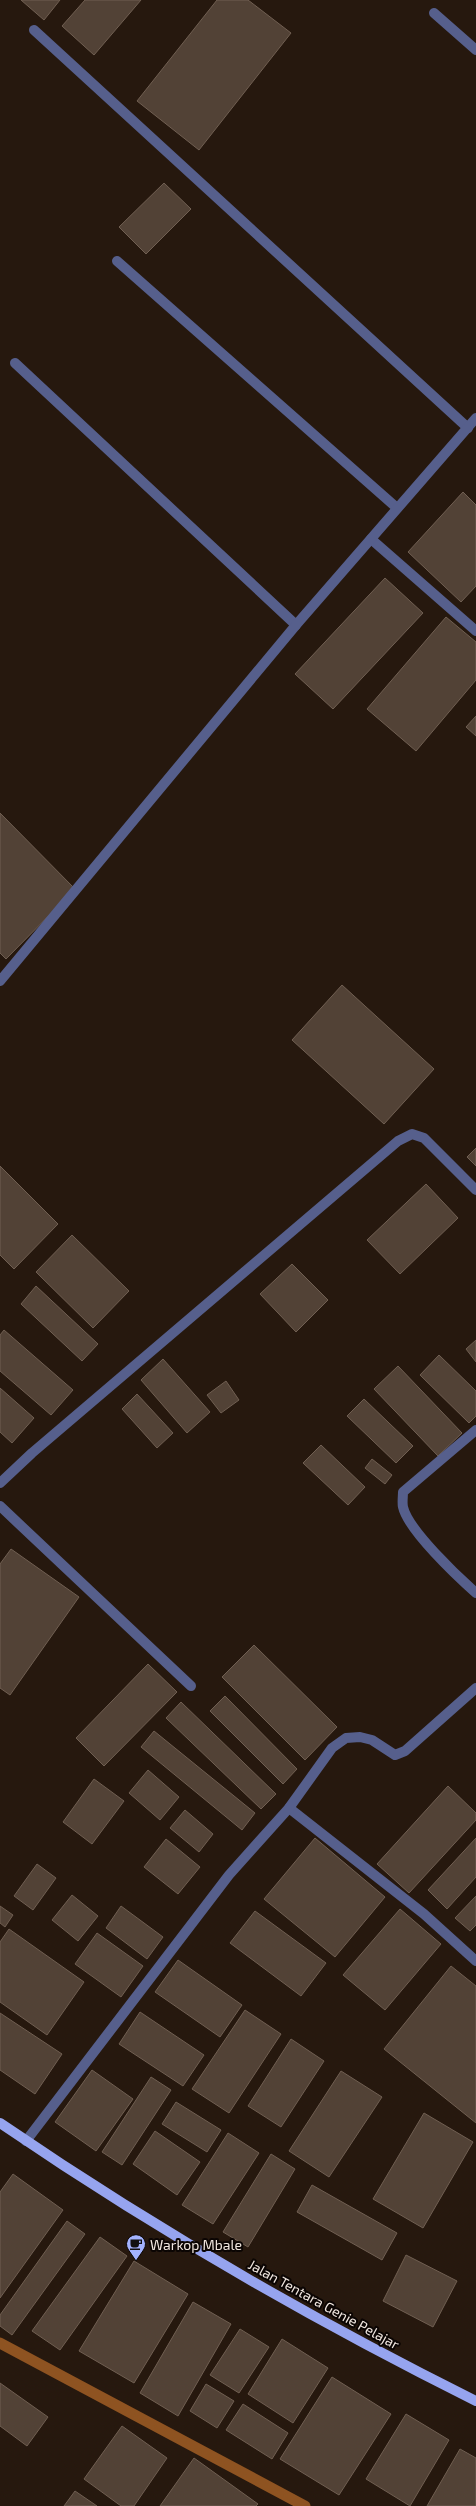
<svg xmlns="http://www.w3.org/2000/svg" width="476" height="2506" font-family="'Exo 2',sans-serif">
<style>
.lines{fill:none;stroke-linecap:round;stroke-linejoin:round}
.stream{stroke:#8e5321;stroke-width:11}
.building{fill:#524236;stroke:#705f52}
.minor{stroke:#565f8c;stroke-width:10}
.primary{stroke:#96a4ef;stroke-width:10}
.labels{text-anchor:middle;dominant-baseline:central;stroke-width:4;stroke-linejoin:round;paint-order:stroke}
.poi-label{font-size:14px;fill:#f0e6df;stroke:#0b0503;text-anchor:start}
.street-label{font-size:14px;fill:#f0e6df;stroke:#0b0503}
</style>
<rect width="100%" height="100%" fill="#26180e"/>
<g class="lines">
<!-- stream -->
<polyline class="stream" points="0,2343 305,2506"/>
</g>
<!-- building -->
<g class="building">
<polygon points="21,0 60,0 44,20"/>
<polygon points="85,0 141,0 94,55 62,26"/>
<polygon points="217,0 248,0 291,33 199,150 137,101"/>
<polygon points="164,183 191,209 146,254 119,227"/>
<polygon points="463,492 476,505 476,586 461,602 408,552"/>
<polygon points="385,578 423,613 333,709 295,674"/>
<polygon points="446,617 476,642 476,680 416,751 367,709"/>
<polygon points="476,716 476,736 466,727"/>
<polygon points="0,813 75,889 6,959 0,953"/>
<polygon points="342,985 434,1069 384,1124 292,1040"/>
<polygon points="476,1148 476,1166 467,1157"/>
<polygon points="0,1166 58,1224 14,1269 0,1255"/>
<polygon points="426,1184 458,1218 400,1274 367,1240"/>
<polygon points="72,1235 129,1291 93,1328 36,1272"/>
<polygon points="292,1264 328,1300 296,1332 260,1294"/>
<polygon points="36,1286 98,1344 82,1361 21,1304"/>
<polygon points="4,1330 73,1390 51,1415 0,1371 0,1335"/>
<polygon points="476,1340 476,1362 466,1349"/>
<polygon points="439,1355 476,1391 476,1416 469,1423 420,1375"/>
<polygon points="163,1359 210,1412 187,1433 141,1380"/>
<polygon points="398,1366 462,1433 438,1456 374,1389"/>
<polygon points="226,1381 239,1400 221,1413 207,1395"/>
<polygon points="0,1388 34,1418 12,1443 0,1432"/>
<polygon points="137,1394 173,1433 157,1448 122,1409"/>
<polygon points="364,1399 413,1446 396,1463 347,1416"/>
<polygon points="321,1445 365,1487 348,1505 303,1463"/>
<polygon points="372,1459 392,1475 385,1484 365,1468"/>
<polygon points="11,1549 79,1597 10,1695 0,1688 0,1564"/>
<polygon points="254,1645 337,1727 305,1760 222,1677"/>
<polygon points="148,1664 177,1692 104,1766 76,1738"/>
<polygon points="225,1696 297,1769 283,1784 210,1711"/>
<polygon points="181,1702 276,1794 261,1809 166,1718"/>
<polygon points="154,1731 255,1813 242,1830 141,1747"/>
<polygon points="148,1770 179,1797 160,1820 129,1793"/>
<polygon points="94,1779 124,1801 92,1844 63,1822"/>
<polygon points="448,1786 476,1813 476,1820 409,1893 377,1864"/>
<polygon points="185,1810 213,1834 199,1852 170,1828"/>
<polygon points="315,1838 385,1897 335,1957 264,1899"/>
<polygon points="476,1838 476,1877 447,1909 428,1890"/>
<polygon points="166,1839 200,1867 178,1894 144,1867"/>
<polygon points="37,1864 56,1878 33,1910 14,1896"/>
<polygon points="72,1895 98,1916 78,1941 52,1920"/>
<polygon points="476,1896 476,1925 470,1931 455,1918"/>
<polygon points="0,1906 13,1915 5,1927 0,1923"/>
<polygon points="121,1906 163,1937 147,1959 106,1928"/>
<polygon points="400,1909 441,1944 385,2010 343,1975"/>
<polygon points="255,1911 326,1963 301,1996 230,1943"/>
<polygon points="9,1929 84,1982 47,2035 0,2002 0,1942"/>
<polygon points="97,1933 143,1966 121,1997 75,1964"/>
<polygon points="178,1960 242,2005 220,2037 155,1992"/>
<polygon points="451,1966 476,1986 476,2123 384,2049"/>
<polygon points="245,2010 281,2034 229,2113 192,2089"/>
<polygon points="140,2012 204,2055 183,2086 119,2044"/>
<polygon points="0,2013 62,2054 35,2094 0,2070"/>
<polygon points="291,2039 324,2061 281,2127 248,2106"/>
<polygon points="92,2070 133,2099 96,2151 55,2122"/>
<polygon points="341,2071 382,2097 329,2177 289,2151"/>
<polygon points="151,2077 171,2090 122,2165 102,2152"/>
<polygon points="176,2102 221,2130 207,2152 162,2124"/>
<polygon points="424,2113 473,2142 423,2228 373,2199"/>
<polygon points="155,2131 200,2162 177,2195 133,2164"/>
<polygon points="228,2133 259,2153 213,2224 182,2205"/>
<polygon points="271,2154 295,2169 248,2247 223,2232"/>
<polygon points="13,2174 63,2210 0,2298 0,2192"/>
<polygon points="312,2185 397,2233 382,2260 297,2212"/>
<polygon points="67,2221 85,2234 12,2335 0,2326 0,2315"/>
<polygon points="100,2237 127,2256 60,2350 32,2331"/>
<polygon points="406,2255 457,2281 433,2327 383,2301"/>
<polygon points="134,2261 188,2294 134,2383 79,2351"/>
<polygon points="193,2302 231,2324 178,2416 140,2393"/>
<polygon points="240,2329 269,2347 239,2393 210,2375"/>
<polygon points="282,2339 328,2368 293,2423 248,2394"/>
<polygon points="332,2377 391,2414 339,2495 280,2459"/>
<polygon points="0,2383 48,2417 27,2446 0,2426"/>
<polygon points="206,2384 234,2401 217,2428 190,2411"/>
<polygon points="243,2404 288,2433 272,2459 226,2430"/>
<polygon points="406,2414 449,2440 410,2506 366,2479"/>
<polygon points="122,2426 167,2458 134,2506 121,2506 84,2479"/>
<polygon points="460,2449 476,2458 476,2506 427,2506"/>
<polygon points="194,2458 258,2504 256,2506 160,2506"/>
<polygon points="75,2491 97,2506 64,2506"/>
</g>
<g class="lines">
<!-- minor -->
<g class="minor">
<polyline points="434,13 476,50"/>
<polyline points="34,30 468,428"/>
<polyline points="117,261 397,508"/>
<polyline points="15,363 296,625"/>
<polyline points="371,539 476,631"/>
<polyline points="0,981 296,625 476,418"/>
<path d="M476,1430L403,1492C403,1496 402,1503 403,1507C408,1530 458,1577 476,1593"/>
<polyline points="0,1483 32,1453 398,1141 412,1134 424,1138 476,1190"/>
<polyline points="0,1506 191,1686"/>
<polyline points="289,1808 424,1914 476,1961"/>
<polyline points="26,2141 229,1875 289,1808 332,1748 346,1738 360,1737 372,1740 395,1755 405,1751 476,1688"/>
</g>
<!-- primary -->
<path class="primary" d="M0,2123C152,2227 311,2319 476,2401"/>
</g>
<!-- icons -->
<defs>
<g id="cafe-pin" transform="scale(1)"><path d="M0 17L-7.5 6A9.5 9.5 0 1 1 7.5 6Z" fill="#a3b2fd" stroke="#0b0503"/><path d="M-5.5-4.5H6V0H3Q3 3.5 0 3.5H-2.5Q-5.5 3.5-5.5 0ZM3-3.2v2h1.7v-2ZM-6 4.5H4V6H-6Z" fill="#111"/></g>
</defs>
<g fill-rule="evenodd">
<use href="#cafe-pin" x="136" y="2244"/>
</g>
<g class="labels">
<!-- poi labels -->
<g class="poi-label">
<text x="150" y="2244">Warkop Mbale</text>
</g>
<!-- street labels -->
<g class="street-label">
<text transform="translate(324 2304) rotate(29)">Jalan Tentara Genie Pelajar</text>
</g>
</g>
</svg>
